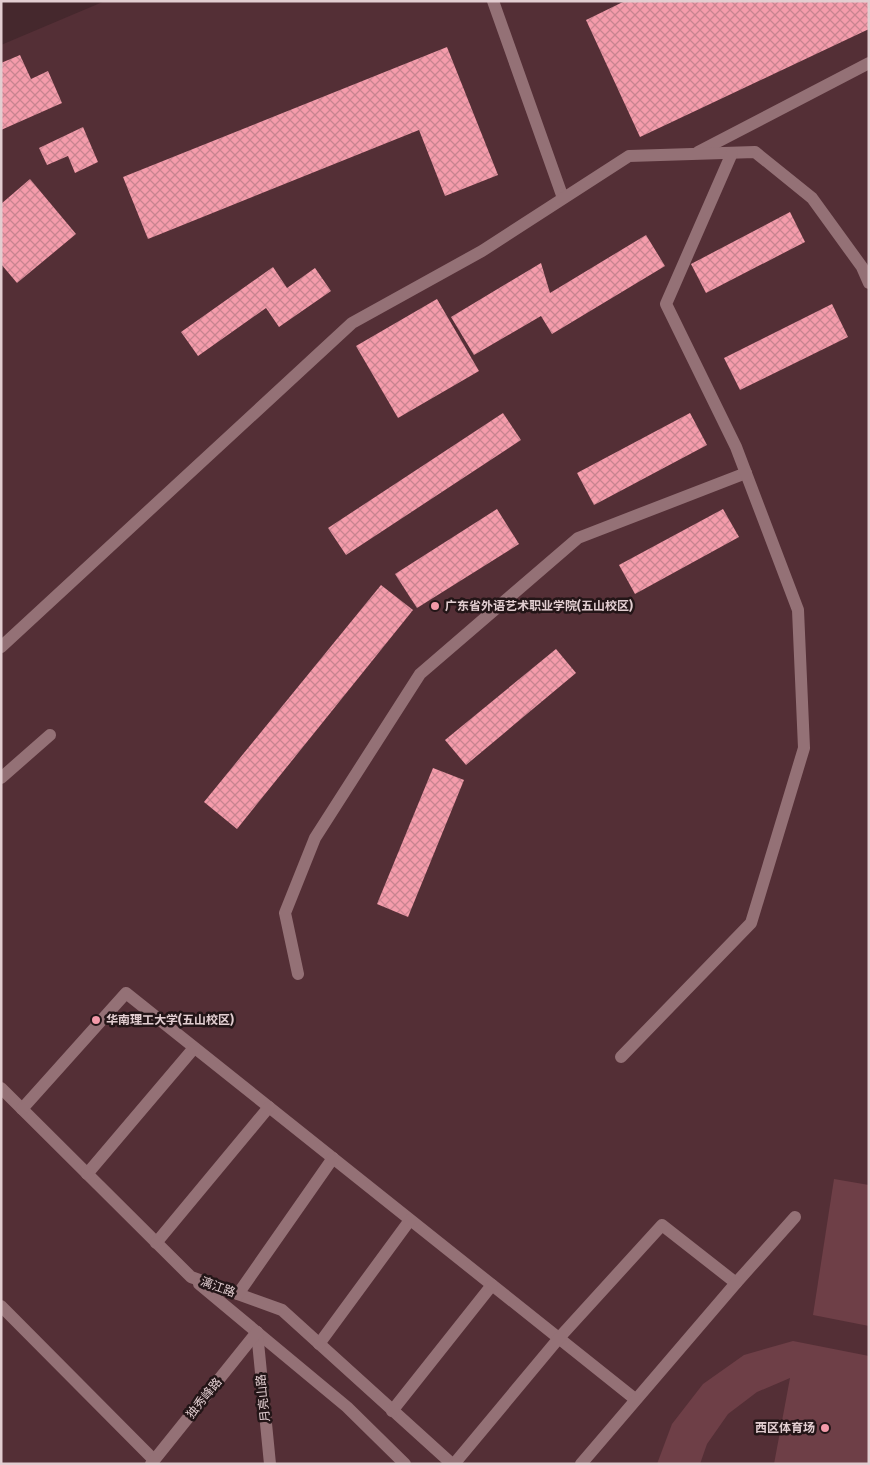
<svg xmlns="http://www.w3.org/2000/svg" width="870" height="1465" font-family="'Fira Sans','Noto Sans SC',sans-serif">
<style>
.built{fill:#542f36}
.garden{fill:#6e3f47}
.building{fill:url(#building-cross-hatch)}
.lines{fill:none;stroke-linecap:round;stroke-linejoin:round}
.street{stroke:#947176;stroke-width:12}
.poi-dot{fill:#f39aa9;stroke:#231517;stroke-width:2}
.labels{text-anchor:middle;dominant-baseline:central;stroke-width:5;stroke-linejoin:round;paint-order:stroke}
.poi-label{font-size:12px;font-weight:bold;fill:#e2ced1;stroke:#231517;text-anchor:start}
.street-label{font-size:12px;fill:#e2ced1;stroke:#231517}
</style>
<defs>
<pattern id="building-cross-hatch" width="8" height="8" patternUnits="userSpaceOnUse" patternTransform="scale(1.25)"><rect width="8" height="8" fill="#f49cab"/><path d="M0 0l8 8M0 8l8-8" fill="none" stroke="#c88490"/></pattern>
</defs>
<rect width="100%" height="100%" fill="#45282d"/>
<!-- built -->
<polygon class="built" points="105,1 869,1 869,1464 1,1464 1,45"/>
<!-- garden -->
<g class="garden">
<polygon points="834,1179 869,1185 869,1326 813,1315"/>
<polygon points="793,1341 869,1356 869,1464 774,1464 790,1378 757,1392 728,1414 707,1444 700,1464 657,1464 672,1424 703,1384 744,1355"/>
</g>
<!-- building -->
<g class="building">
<polygon points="625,1 869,1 869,29 640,137 586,20"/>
<polygon points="447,47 498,175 445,196 419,130 148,239 123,177"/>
<polygon points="20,55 31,79 48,71 62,103 1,130 1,63"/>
<polygon points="83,127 98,162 75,173 68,156 47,165 39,148"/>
<polygon points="30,179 76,234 17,283 1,264 1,204"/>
<polygon points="790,212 805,242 706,293 691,264"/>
<polygon points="646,235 665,266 552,334 541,316 474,355 451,317 541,263 550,293"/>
<polygon points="273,267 287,288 315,268 331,291 279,327 266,308 198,356 181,332"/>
<polygon points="437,299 479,371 398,418 356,346"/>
<polygon points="832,304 848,337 740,390 724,358"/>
<polygon points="503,413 521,440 346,555 328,528"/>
<polygon points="690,413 707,445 594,505 577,473"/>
<polygon points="497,509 519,544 417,608 395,574"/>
<polygon points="723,509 739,537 635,594 619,565"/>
<polygon points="381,585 413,610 237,829 204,802"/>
<polygon points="556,649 576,673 466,765 445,740"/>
<polygon points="433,768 464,780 408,917 377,904"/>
</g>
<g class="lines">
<!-- street -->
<g class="street">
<polyline points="493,1 563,198"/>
<polyline points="698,152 869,63"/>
<polyline points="1,647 352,323 482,251 629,156 755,152 812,198 862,267 869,283"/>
<polyline points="1,778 50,735"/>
<polyline points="298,974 285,913 315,838 420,674 578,538 746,473"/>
<polyline points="621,1057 751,923 804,748 798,610 736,447 666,304 732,153"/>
<polyline points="1,1088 191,1277 282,1310 452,1464"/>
<polyline points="22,1109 126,993 635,1399"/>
<polyline points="87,1174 194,1048"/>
<polyline points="156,1243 269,1107"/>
<polyline points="199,1284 347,1407 405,1464"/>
<polyline points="238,1294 333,1158"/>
<polyline points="1,1306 154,1460"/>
<polyline points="257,1332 270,1464"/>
<polyline points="319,1344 410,1220"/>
<polyline points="392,1411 492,1285"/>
<polyline points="151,1464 257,1332"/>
<polyline points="454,1464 559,1338 662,1225 736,1283"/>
<polyline points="581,1464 736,1283 795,1217"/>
</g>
</g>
<!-- markers -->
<g class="poi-dot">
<circle cx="435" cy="606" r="5"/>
<circle cx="96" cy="1020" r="5"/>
<circle cx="825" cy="1428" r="5"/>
</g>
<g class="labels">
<!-- poi labels -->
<g class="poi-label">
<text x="445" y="606">广东省外语艺术职业学院(五山校区)</text>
<text x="106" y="1020">华南理工大学(五山校区)</text>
<text x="815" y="1428" text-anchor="end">西区体育场</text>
</g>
<!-- street labels -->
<g class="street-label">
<text transform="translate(218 1287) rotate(20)">漓江路</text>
<text transform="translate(204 1398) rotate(-51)">独秀峰路</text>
<text transform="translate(263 1398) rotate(-96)">月亮山路</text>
</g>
</g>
<!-- border -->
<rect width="870" height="1465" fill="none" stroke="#e2ced1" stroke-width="5"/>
</svg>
